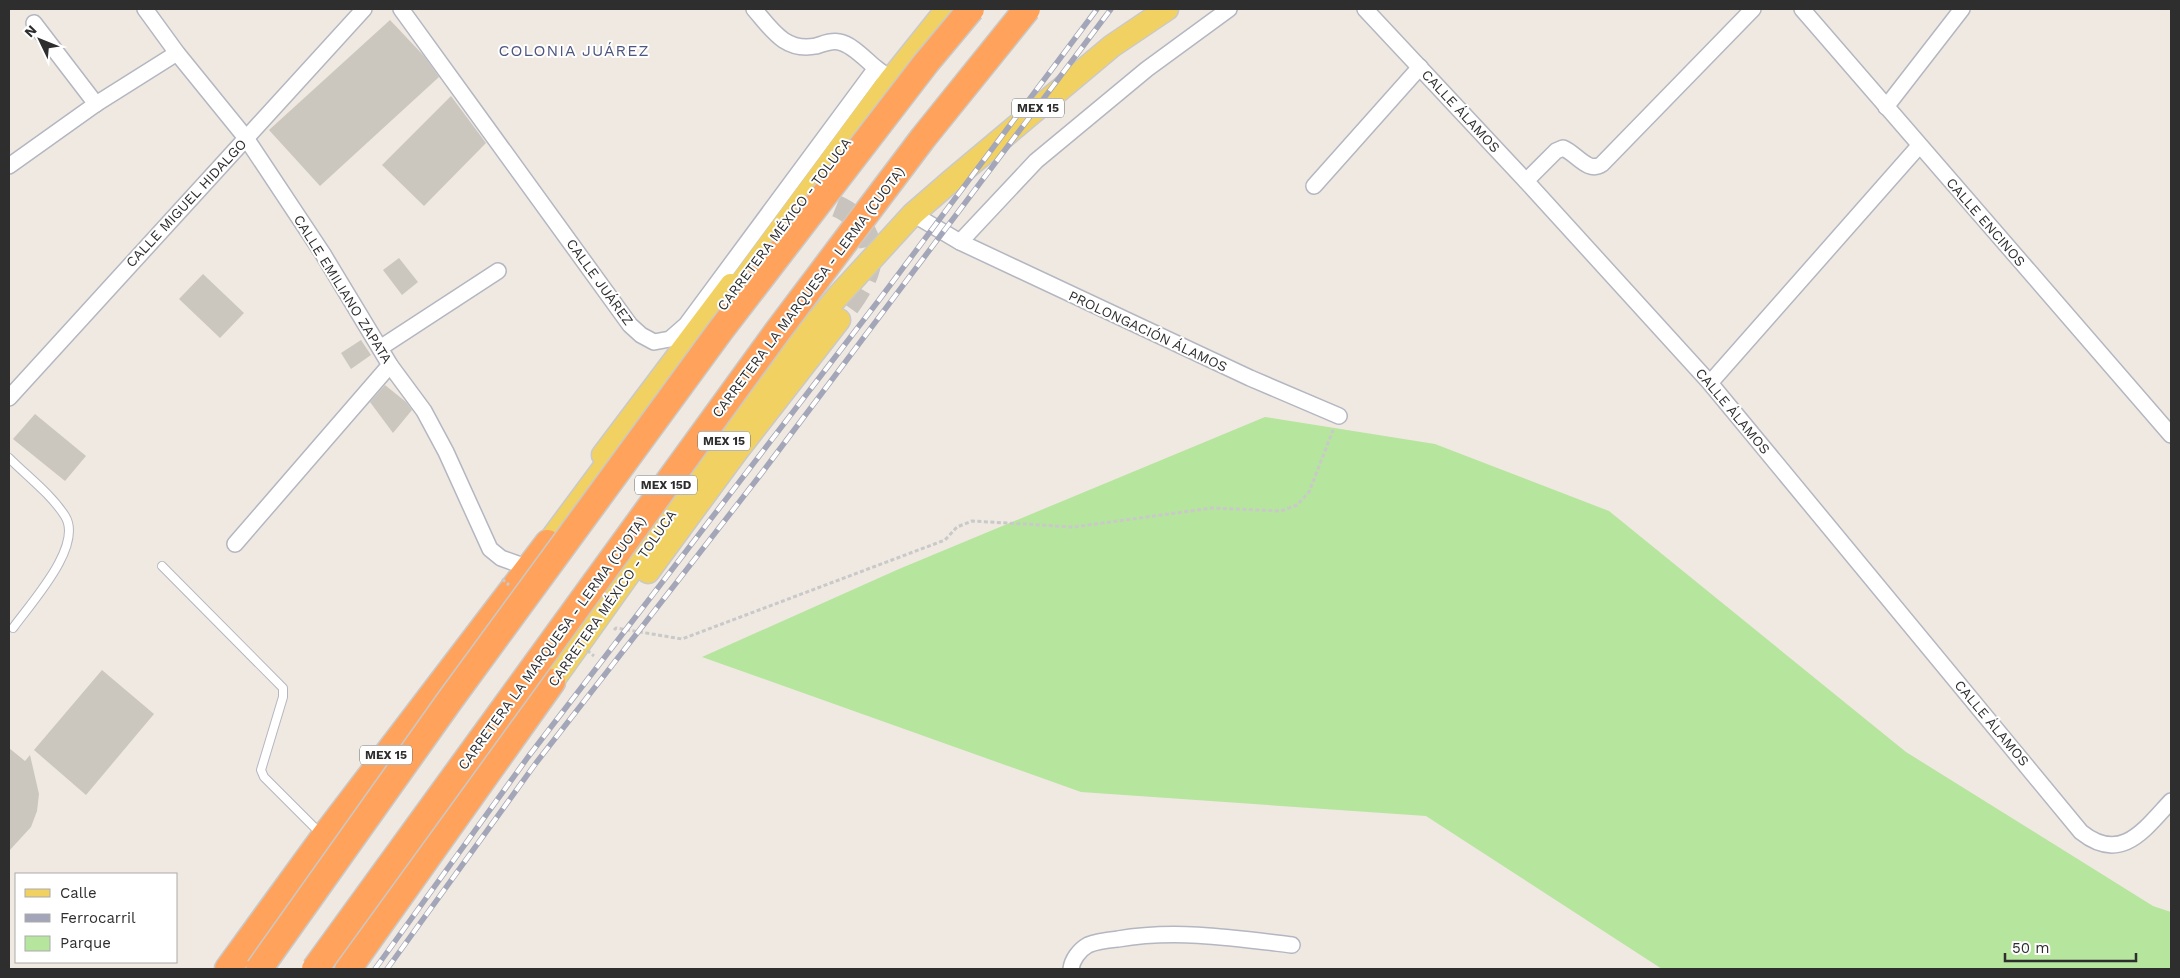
<svg xmlns="http://www.w3.org/2000/svg" width="2180" height="978" font-family="'Work Sans',sans-serif">
<style>
.green{fill:#b6e59e}
.building{fill:#cbc7bf}
.lines{fill:none;stroke-linecap:round;stroke-linejoin:round}
.primary-tunnel{stroke:#c8c4bd;stroke-width:22;stroke-dasharray:22 11;stroke-linecap:butt}
.service-casing{stroke:#b4b7c1;stroke-width:10}
.minor-casing{stroke:#b4b7c1;stroke-width:18}
.primary-casing{stroke:#c9c9c9;stroke-width:25}
.motorway-casing{stroke:#c9c9c9;stroke-width:29}
.path{stroke:#c9c9c9;stroke-width:3;stroke-dasharray:4 2.5;stroke-linecap:butt}
.service{stroke:#fff;stroke-width:8}
.minor{stroke:#fff;stroke-width:15}
.primary{stroke:#f2d163;stroke-width:22}
.motorway{stroke:#ffa35c;stroke-width:26}
.rail-casing{stroke:#a3a6b8;stroke-width:5.5}
.rail{stroke:#fff;stroke-width:4;stroke-dasharray:11;stroke-linecap:butt}
.motorway-bridge-casing{stroke:#c9c9c9;stroke-width:29;stroke-linecap:butt}
.path-bridge{stroke:#c9c9c9;stroke-width:3;stroke-dasharray:4 2.5;stroke-linecap:butt}
.motorway-bridge{stroke:#ffa35c;stroke-width:26}
.labels{text-anchor:middle;dominant-baseline:central;stroke-width:4;stroke-linejoin:round;paint-order:stroke}
.shield{fill:#fff;stroke:#6d6d6d;stroke-width:1}
.shield-label{font-size:12px;font-weight:bold;fill:#2e2e2e}
.street-label{font-size:14px;fill:#2e2e2e;stroke:#fff}
.quarter-label{font-size:16px;letter-spacing:1px;fill:#4d5680;stroke:#fff}
</style>
<rect width="100%" height="100%" fill="#efe9e1"/>
<!-- green -->
<polygon class="green" points="1265,417 1435,444 1609,511 1906,752 2153,906 2171,912 2171,969 1662,969 1426,816 1081,792 702,657 899,569"/>
<!-- building -->
<g class="building">
<polygon points="390,20 424,56 439,77 320,186 269,130"/>
<polygon points="451,96 486,143 424,206 382,165"/>
<polygon points="399,258 418,282 402,295 383,270"/>
<polygon points="203,274 244,313 220,338 179,299"/>
<polygon points="361,340 371,355 351,369 341,353"/>
<polygon points="385,385 406,402 412,410 393,433 370,402"/>
<polygon points="35,414 86,456 65,481 13,439"/>
<polygon points="102,670 154,714 86,795 34,750"/>
<polygon points="9,748 25,761 30,755 39,794 37,811 31,827 9,851"/>
</g>
<g class="lines">
<!-- primary-tunnel -->
<path class="primary-tunnel" d="M804,205C835,194 871,221 871,255C871,279 852,301 839,320"/>
<!-- service casing -->
<g class="service-casing">
<g id="service">
<path d="M9,458C27,476 51,494 65,516C84,546 30,604 13,628"/>
<polyline points="162,566 283,688 283,697 261,770 264,777 321,834"/>
</g>
</g>
<!-- minor casing -->
<g class="minor-casing">
<g id="minor">
<polyline points="145,9 177,53 246,138 323,254 390,365 424,411 446,452 490,549 501,558 529,568"/>
<polyline points="401,9 630,325 641,335 654,342 670,339 686,325 876,68 891,79"/>
<path d="M754,9C772,30 785,52 816,46C823,44 831,40 839,42C852,44 866,60 876,68"/>
<path d="M1365,9L1526,181L1710,383L2081,832C2121,864 2144,830 2171,801"/>
<polyline points="1802,9 2171,435"/>
<polyline points="34,23 96,104"/>
<polyline points="1886,107 1962,9"/>
<polyline points="9,166 96,104 177,53"/>
<path d="M1526,181L1556,151L1563,148C1576,153 1588,174 1602,164L1753,9"/>
<polyline points="1314,186 1420,67"/>
<polyline points="913,214 960,242 1250,378 1339,416"/>
<polyline points="960,242 1036,161 1147,69 1229,9"/>
<polyline points="380,348 498,271"/>
<polyline points="1710,383 1919,146"/>
<polyline points="9,398 364,9"/>
<polyline points="235,544 390,365"/>
<path d="M1071,969C1072,960 1079,950 1088,945C1097,941 1108,940 1118,939C1176,929 1235,938 1292,945"/>
</g>
</g>
<!-- primary casing -->
<g class="primary-casing">
<g id="primary">
<polyline points="727,302 891,79 947,9"/>
<polyline points="603,455 731,285"/>
<polyline points="548,543 620,446"/>
<polyline points="648,572 737,451 839,320"/>
<polyline points="552,682 767,380 839,295 913,214 951,181 1112,46 1167,9"/>
</g>
</g>
<!-- motorway casing -->
<g class="motorway-casing">
<g id="motorway">
<polyline points="228,969 324,837 548,543"/>
<polyline points="348,969 552,682"/>
</g>
</g>
<!-- path -->
<polyline class="path" points="614,630 616,628 682,639 945,540 957,527 972,521 1074,527 1212,508 1281,511 1297,505 1309,492 1333,430"/>
<!-- service -->
<use href="#service" class="service"/>
<!-- minor -->
<use href="#minor" class="minor"/>
<!-- primary -->
<use href="#primary" class="primary"/>
<!-- motorway -->
<use href="#motorway" class="motorway"/>
<!-- rail casing -->
<g class="rail-casing">
<g id="rail">
<polyline points="375,969 528,757 879,300 1097,9"/>
<polyline points="387,969 536,763 761,474 1111,9"/>
</g>
</g>
<!-- rail -->
<use href="#rail" class="rail"/>
<!-- motorway-bridge casing -->
<g class="motorway-bridge-casing">
<g id="motorway-bridge">
<polyline points="259,969 450,700 720,331 926,63 971,9"/>
<polyline points="315,969 777,332 923,138 1027,9"/>
</g>
</g>
<!-- path-bridge -->
<g class="path-bridge">
<polyline points="502,579 509,585"/>
<polyline points="577,642 594,656"/>
</g>
<!-- motorway-bridge -->
<use href="#motorway-bridge" class="motorway-bridge"/>
</g>
<g class="labels">
<!-- shield labels -->
<g class="shield">
<rect x="1012" y="98.5" width="52" height="19" rx="4"/>
<rect x="698" y="431.5" width="52" height="19" rx="4"/>
<rect x="635" y="475.5" width="62" height="19" rx="4"/>
<rect x="360" y="745.5" width="52" height="19" rx="4"/>
</g>
<g class="shield-label">
<text x="1038" y="108">MEX 15</text>
<text x="724" y="441">MEX 15</text>
<text x="666" y="485">MEX 15D</text>
<text x="386" y="755">MEX 15</text>
</g>
<!-- street labels -->
<g class="street-label">
<text transform="translate(1461 111) rotate(47)">CALLE ÁLAMOS</text>
<text transform="translate(186 203) rotate(-47)">CALLE MIGUEL HIDALGO</text>
<text transform="translate(1986 222) rotate(49)">CALLE ENCINOS</text>
<text transform="translate(784 224) rotate(-53)">CARRETERA MÉXICO - TOLUCA</text>
<text transform="translate(600 282) rotate(54)">CALLE JUÁREZ</text>
<text transform="translate(343 289) rotate(58)">CALLE EMILIANO ZAPATA</text>
<text transform="translate(808 292) rotate(-53)">CARRETERA LA MARQUESA - LERMA (CUOTA)</text>
<text transform="translate(1148 331) rotate(25)">PROLONGACIÓN ÁLAMOS</text>
<text transform="translate(1733 411) rotate(50)">CALLE ÁLAMOS</text>
<text transform="translate(612 598) rotate(-55)">CARRETERA MÉXICO - TOLUCA</text>
<text transform="translate(552 643) rotate(-54)">CARRETERA LA MARQUESA - LERMA (CUOTA)</text>
<text transform="translate(1992 723) rotate(50)">CALLE ÁLAMOS</text>
</g>
<!-- quarter labels -->
<g class="quarter-label">
<text x="574" y="50">COLONIA JUÁREZ</text>
</g>
</g>
<!-- border -->
<rect width="2180" height="978" fill="none" stroke="#2e2e2e" stroke-width="20"/>
<!-- legend -->
<rect x="15" y="873" width="162" height="90" fill="#ffffff" stroke="#ababab"/>
<rect x="25" y="889" width="25" height="8" fill="#f2d163" stroke="#ababab"/>
<text x="60" y="898" font-size="15" fill="#2e2e2e">Calle</text>
<rect x="25" y="914" width="25" height="8" fill="#a3a6b8" stroke="#ababab"/>
<text x="60" y="923" font-size="15" fill="#2e2e2e">Ferrocarril</text>
<rect x="25" y="936" width="25" height="15" fill="#b6e59e" stroke="#ababab"/>
<text x="60" y="948" font-size="15" fill="#2e2e2e">Parque</text>
<!-- north arrow -->
<g transform="translate(40 40) rotate(313)" stroke="#ffffff" stroke-width="4" paint-order="stroke">
<path d="M0-4L9 19L0 12L-9 19Z" fill="#2e2e2e"/>
<text y="-8" font-size="14" font-weight="bold" text-anchor="middle" fill="#2e2e2e">N</text>
</g>
<!-- scale -->
<path d="M2005 953v8h131v-8" fill="none" stroke="#2e2e2e" stroke-width="2.5"/>
<text x="2012" y="953" font-size="15" fill="#2e2e2e" stroke="#ffffff" stroke-width="4" paint-order="stroke">50 m</text>
</svg>
